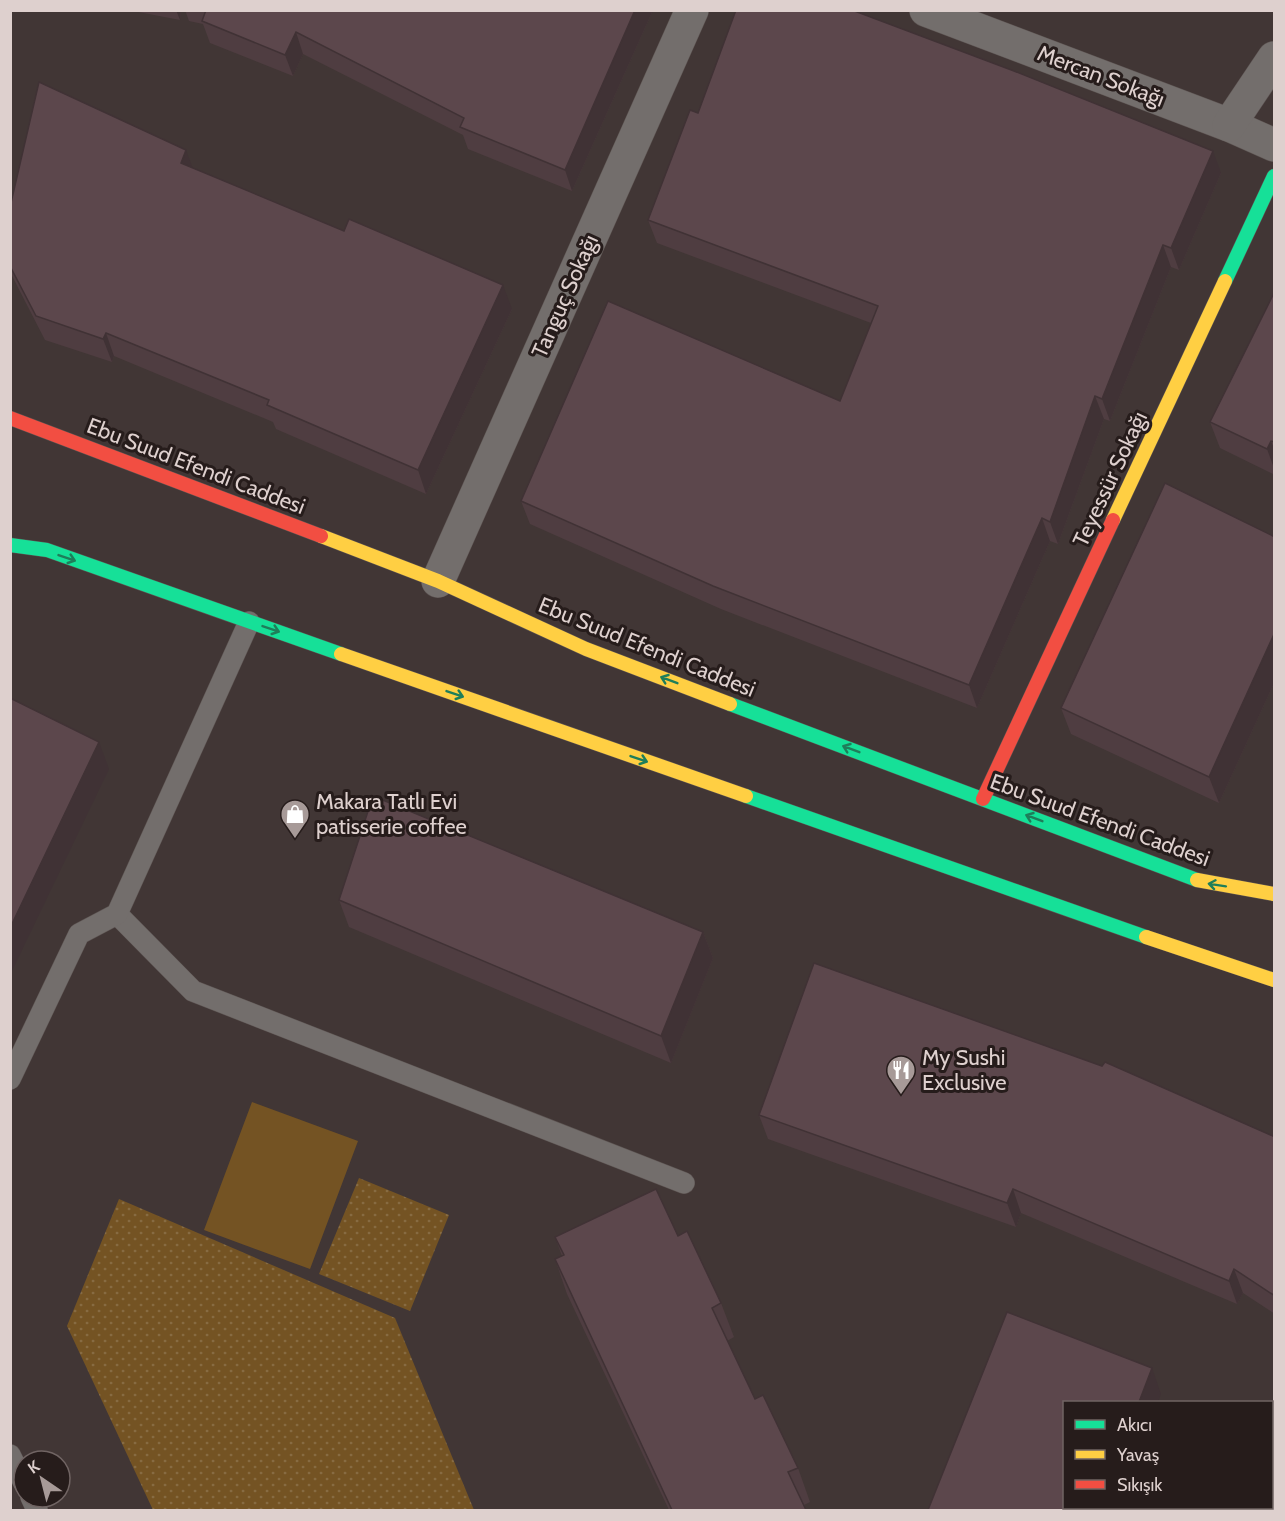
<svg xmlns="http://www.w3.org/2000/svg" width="1285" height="1521" font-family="Cabin,sans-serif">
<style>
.green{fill:url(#green-dots)}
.pitch{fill:#745323}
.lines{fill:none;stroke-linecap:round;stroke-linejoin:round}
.lane-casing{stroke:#5c5351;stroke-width:22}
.street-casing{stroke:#5c5351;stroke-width:34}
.fast-casing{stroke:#5c5351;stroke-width:15}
.slow-casing{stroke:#5c5351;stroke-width:15}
.jam-casing{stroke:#5c5351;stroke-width:15}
.lane{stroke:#736e6c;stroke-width:21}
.street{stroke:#736e6c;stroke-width:33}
.fast{stroke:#16e098;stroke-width:14}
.slow{stroke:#ffcf43;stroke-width:14}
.jam{stroke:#f24e42;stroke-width:14}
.wall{fill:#4f3d41}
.shaded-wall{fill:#403235}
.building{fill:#5c474c;stroke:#403235;stroke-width:1.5}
.oneway{stroke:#1e7e5a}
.labels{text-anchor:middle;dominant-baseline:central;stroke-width:6;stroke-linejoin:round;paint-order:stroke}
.street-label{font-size:22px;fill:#ded0ce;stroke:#261c1b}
.poi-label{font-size:22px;fill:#ded0ce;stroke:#261c1b;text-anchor:start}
</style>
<defs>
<pattern id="green-dots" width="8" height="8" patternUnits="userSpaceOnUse" patternTransform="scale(1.5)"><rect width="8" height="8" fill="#745323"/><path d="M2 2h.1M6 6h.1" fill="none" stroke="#876b42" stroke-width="1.8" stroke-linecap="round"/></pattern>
</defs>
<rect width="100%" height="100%" fill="#413635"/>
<!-- green -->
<g class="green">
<polygon points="359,1178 449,1215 410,1311 319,1274"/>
<polygon points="119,1199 395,1318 474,1510 153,1510 67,1326"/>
</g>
<!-- pitch -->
<polygon class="pitch" points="252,1102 358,1141 310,1269 204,1230"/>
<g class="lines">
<!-- lane casing -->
<g class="lane-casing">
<g id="lane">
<polyline points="117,914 193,991 684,1183"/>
<polyline points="10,1079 79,934 117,914 249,622"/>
<polyline points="10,1455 24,1483"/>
<polyline points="31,1497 37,1510"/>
</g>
</g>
<!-- street casing -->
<g class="street-casing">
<g id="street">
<polyline points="926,10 1229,125 1274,145"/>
<polyline points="1229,125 1274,58"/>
<polyline points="438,581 692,10"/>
</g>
</g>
<!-- fast casing -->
<g class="fast-casing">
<g id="fast">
<polyline points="1225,281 1274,176"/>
<polyline points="10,545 47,550 341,654"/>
<polyline points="730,704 1197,880"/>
<polyline points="746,796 1146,937"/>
</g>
</g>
<!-- slow casing -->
<g class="slow-casing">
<g id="slow">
<polyline points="1113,520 1225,281"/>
<polyline points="321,536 438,581 586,649 730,704"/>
<polyline points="341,654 746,796"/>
<polyline points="1197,880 1274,894"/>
<polyline points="1146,937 1274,980"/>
</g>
</g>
<!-- jam casing -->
<g class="jam-casing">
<g id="jam">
<polyline points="10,418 321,536"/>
<polyline points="983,799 1113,520"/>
</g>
</g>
<!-- lane -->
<use href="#lane" class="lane"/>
<!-- street -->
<use href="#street" class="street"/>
<!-- fast -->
<use href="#fast" class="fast"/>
<!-- slow -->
<use href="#slow" class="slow"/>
<!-- jam -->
<use href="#jam" class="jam"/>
</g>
<!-- wall -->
<g class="wall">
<polygon points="128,10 181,10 180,20"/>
<polygon points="185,10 653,10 572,191 468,149 463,135 303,54 293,76 210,43 203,24 189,21"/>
<polygon points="698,113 1221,173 1179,270 1171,267 1110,421 1104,419 1058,544 1050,541 977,708 721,609 530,524 521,501 840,401 871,323 657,243 648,220"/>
<polygon points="193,168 512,309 426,494 276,429 273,422 114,356 112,362 45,340 10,272 10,207"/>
<polygon points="1275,291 1275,475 1220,448 1210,422"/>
<polygon points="1275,537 1275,681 1219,803 1071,734 1061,708"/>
<polygon points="339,900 703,932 713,958 671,1063 349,927"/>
<polygon points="759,1115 1275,1137 1275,1314 1243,1293 1237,1304 1021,1213 1016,1227 768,1139"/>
<polygon points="678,1236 721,1303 734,1337 727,1341 755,1399 798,1468 810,1502 804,1505 806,1510 669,1510 567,1294 555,1259 562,1256 555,1237"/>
<polygon points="1239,1508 1272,1508 1275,1510 1243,1510"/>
</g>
<!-- shaded-wall -->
<g class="shaded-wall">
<polygon points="176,10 181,10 180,20"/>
<polygon points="635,10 653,10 572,191 565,170"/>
<polygon points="296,32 303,54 293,76 285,55"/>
<polygon points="186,150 195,174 181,163"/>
<polygon points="1213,151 1221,173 1179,270 1171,248"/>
<polygon points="1163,245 1171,267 1110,421 1102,399"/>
<polygon points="503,285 512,309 426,494 418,470"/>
<polygon points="106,333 114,356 112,362 103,339"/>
<polygon points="1095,396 1104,419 1058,544 1050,522"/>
<polygon points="1271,441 1275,451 1275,471 1267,449"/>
<polygon points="1042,518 1050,541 977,708 969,685"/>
<polygon points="1275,632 1275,681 1219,803 1209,777"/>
<polygon points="99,742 109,769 10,975 10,928"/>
<polygon points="703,932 713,958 671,1063 661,1036"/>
<polygon points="1013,1189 1021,1213 1016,1227 1007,1203"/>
<polygon points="1234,1269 1243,1293 1237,1304 1229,1281"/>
<polygon points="1152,1368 1161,1394 1158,1402 1139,1402"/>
<polygon points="1100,1508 1120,1508 1119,1510 1099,1510"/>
</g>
<!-- building -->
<g class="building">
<polygon points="206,10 635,10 565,170 460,127 464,118 296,32 285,55 202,21"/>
<polygon points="736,10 852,10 1014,71 1213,151 1171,248 1163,245 1102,399 1095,396 1050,522 1042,518 969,685 713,586 521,501 608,301 840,401 878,306 648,220 690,110 698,113"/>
<polygon points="39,82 186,150 181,163 344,231 349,219 503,285 418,470 267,405 269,400 106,333 103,339 36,316 10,266 10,207"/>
<polygon points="1275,291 1275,442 1271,441 1267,449 1210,422"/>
<polygon points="1165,483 1275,537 1275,632 1209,777 1061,708"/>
<polygon points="10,698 99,742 10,928"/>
<polygon points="373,796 703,932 661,1036 339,900"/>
<polygon points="814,963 1102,1066 1105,1062 1275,1137 1275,1296 1234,1269 1229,1281 1013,1189 1007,1203 759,1115"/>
<polygon points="656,1189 678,1236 687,1231 721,1303 712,1308 755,1399 763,1395 798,1468 788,1472 806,1510 672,1510 555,1259 564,1255 555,1237"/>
<polygon points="1007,1312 1152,1368 1139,1402 1065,1402 1065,1508 1100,1508 1099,1510 928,1510"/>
<polygon points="1275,1406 1275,1510 1267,1510 1264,1508 1272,1508 1272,1410"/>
</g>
<!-- one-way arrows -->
<defs><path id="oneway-shaft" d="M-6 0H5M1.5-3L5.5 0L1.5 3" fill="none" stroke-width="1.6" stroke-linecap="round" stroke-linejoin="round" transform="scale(1.5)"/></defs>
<g class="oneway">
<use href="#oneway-shaft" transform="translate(67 558) rotate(19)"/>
<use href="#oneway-shaft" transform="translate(271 629) rotate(19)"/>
<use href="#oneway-shaft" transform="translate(669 680) rotate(-159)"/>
<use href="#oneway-shaft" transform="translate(455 694) rotate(19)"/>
<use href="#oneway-shaft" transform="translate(851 749) rotate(-159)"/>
<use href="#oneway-shaft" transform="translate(639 759) rotate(19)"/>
<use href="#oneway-shaft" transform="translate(1034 818) rotate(-159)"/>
<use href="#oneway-shaft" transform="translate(1217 885) rotate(-171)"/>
</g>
<!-- icons -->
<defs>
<g id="shop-pin" transform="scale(1.5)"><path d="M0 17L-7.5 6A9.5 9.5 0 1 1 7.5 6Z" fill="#a79a98" stroke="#261c1b"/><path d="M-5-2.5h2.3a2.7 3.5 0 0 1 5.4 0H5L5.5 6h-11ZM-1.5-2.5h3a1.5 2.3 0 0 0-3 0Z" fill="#fff"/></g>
<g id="restaurant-pin" transform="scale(1.5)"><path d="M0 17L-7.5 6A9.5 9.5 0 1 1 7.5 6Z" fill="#a79a98" stroke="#261c1b"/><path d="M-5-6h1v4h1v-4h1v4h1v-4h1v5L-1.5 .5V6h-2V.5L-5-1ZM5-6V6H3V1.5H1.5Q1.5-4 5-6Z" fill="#fff"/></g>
</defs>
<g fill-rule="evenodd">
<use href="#shop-pin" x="295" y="814"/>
<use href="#restaurant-pin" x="901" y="1070"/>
</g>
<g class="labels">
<!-- street labels -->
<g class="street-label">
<text transform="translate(1101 76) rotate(21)">Mercan Sokağı</text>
<text transform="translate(565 296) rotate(-66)">Tanguç Sokağı</text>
<text transform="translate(196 466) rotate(21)">Ebu Suud Efendi Caddesi</text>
<text transform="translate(1110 479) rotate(-65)">Teyessür Sokağı</text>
<text transform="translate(647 647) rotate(22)">Ebu Suud Efendi Caddesi</text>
<text transform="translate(1100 820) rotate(20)">Ebu Suud Efendi Caddesi</text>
</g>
<!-- poi labels -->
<g class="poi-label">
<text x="316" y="801">Makara Tatlı Evi<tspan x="316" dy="25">patisserie coffee</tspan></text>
<text x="922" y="1057">My Sushi<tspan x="922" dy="25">Exclusive</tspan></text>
</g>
</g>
<!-- border -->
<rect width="1285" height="1521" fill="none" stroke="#ded0ce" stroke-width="24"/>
<!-- legend -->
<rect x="1063" y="1401" width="210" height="108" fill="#261c1b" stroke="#706463" stroke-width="1.5"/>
<rect x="1075" y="1420" width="30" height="9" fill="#16e098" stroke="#706463" stroke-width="1.5"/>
<text x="1117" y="1431" font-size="18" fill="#ded0ce">Akıcı</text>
<rect x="1075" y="1450" width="30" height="9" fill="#ffcf43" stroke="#706463" stroke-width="1.5"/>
<text x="1117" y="1461" font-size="18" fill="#ded0ce">Yavaş</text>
<rect x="1075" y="1480" width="30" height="9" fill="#f24e42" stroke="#706463" stroke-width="1.5"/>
<text x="1117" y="1491" font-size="18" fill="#ded0ce">Sıkışık</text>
<!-- north arrow -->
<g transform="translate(42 1479) rotate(325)"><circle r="28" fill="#261c1b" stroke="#706463" stroke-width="1.5"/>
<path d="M0-4.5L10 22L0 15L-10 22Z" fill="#a79a98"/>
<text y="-9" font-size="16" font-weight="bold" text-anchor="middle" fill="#ded0ce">K</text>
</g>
</svg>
